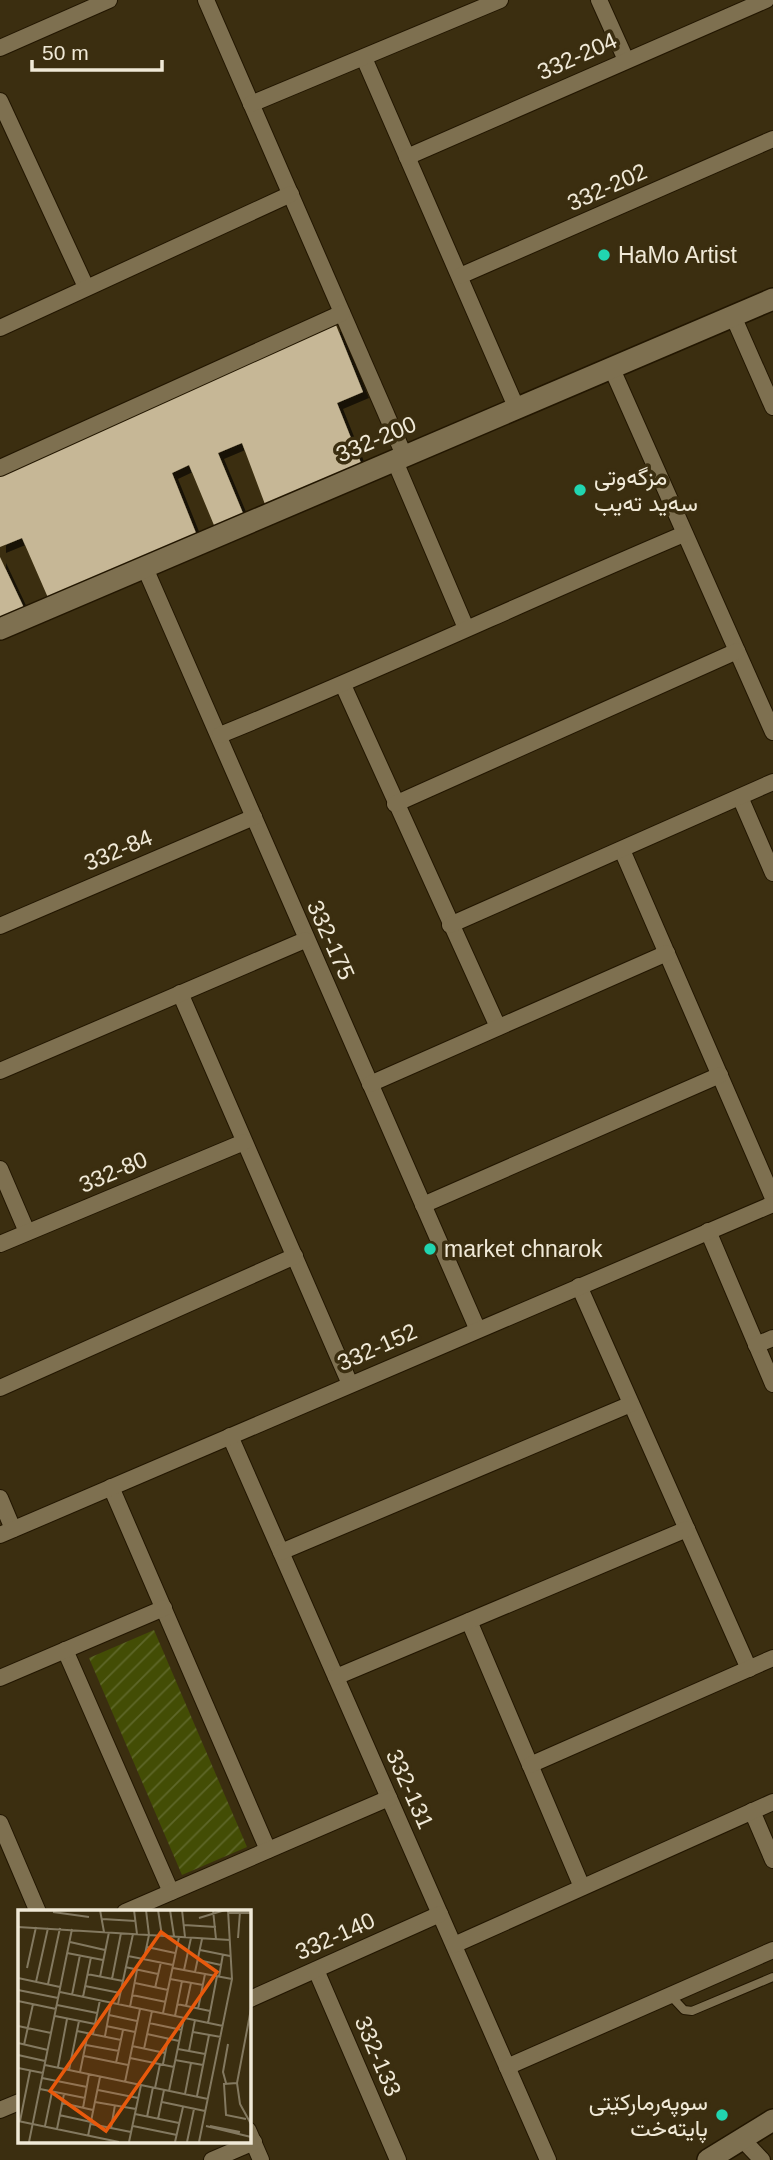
<svg xmlns="http://www.w3.org/2000/svg" width="773" height="2160" font-family="Arial,Vazirmatn,sans-serif">
<style>
.garden{fill:url(#garden-furrows)}
.building{fill:#c6b796;filter:url(#shadow)}
.lines{fill:none;stroke-linecap:round;stroke-linejoin:round}
.service-casing{stroke:#221600;stroke-width:10}
.minor-casing{stroke:#221600;stroke-width:18}
.tertiary-casing{stroke:#221600;stroke-width:24}
.service{stroke:#7e7050;stroke-width:8}
.minor{stroke:#7e7050;stroke-width:16}
.tertiary{stroke:#7e7050;stroke-width:21}
.poi-dot{fill:#21d5b0;stroke:#3b2e10;stroke-width:2.5}
.labels{text-anchor:middle;dominant-baseline:central;stroke-width:7;stroke-linejoin:round;paint-order:stroke}
.street-label{font-size:23px;fill:#f0e9d7;stroke:#3b2e10}
.poi-label{font-size:23px;fill:#f0e9d7;stroke:#3b2e10;text-anchor:start}
.inset-road{fill:none;stroke:#837960;stroke-width:2}
.view{fill:#e8590c;fill-opacity:0.15;stroke:#e8590c;stroke-width:3.5}
.inset-edge{fill:none;stroke:#f0e9d7;stroke-width:3.5}
</style>
<defs>
<pattern id="garden-furrows" width="10" height="10" patternUnits="userSpaceOnUse" patternTransform="scale(1.75)"><rect width="10" height="10" fill="#434d05"/><path d="M-1 1l2-2M0 10L10 0M9 11l2-2" fill="none" stroke="#5e6729"/></pattern>
<filter id="shadow"><feDropShadow dx="6" dy="6" stdDeviation="0" flood-color="#0009"/></filter>
</defs>
<rect width="100%" height="100%" fill="#3b2e10"/>
<!-- garden -->
<polygon class="garden" points="154,1630 247,1847 182,1875 89,1658"/>
<!-- building -->
<g class="building">
<polygon points="336,325 363,392 337,403 363,468 266,507 242,443 237,445 218,453 245,518 216,530 189,465 172,473 198,538 49,600 22,538 0,547 0,474"/>
<polygon points="0,557 25,610 0,621"/>
</g>
<g class="lines">
<!-- service casing -->
<g class="service-casing">
<polyline id="service" points="670,1995 684,2010 692,2011 773,1977"/>
</g>
<!-- minor casing -->
<g class="minor-casing">
<g id="minor">
<polyline points="206,0 404,455"/>
<polyline points="599,0 626,60"/>
<polyline points="0,48 109,0"/>
<polyline points="364,58 517,409"/>
<polyline points="0,101 86,287"/>
<polyline points="251,104 500,0"/>
<polyline points="407,157 766,0"/>
<polyline points="460,276 773,139"/>
<polyline points="733,316 773,407"/>
<polyline points="0,328 291,194"/>
<polyline points="612,369 773,732"/>
<polyline points="394,459 466,628"/>
<polyline points="0,468 342,313"/>
<polyline points="145,568 477,1328"/>
<polyline points="343,685 498,1027"/>
<path d="M220,735C376,672 528,600 684,534"/>
<polyline points="740,797 773,873"/>
<polyline points="395,804 737,651"/>
<polyline points="622,850 773,1198"/>
<polyline points="450,925 773,782"/>
<polyline points="0,926 254,817"/>
<polyline points="180,993 350,1384"/>
<polyline points="0,1071 305,940"/>
<polyline points="370,1084 667,953"/>
<polyline points="0,1169 27,1232"/>
<polyline points="423,1205 720,1075"/>
<polyline points="708,1231 773,1384"/>
<polyline points="0,1244 244,1142"/>
<polyline points="579,1286 749,1669"/>
<polyline points="756,1345 773,1338"/>
<polyline points="0,1388 295,1256"/>
<polyline points="230,1436 548,2160"/>
<polyline points="111,1487 268,1850"/>
<polyline points="0,1498 13,1529"/>
<polyline points="0,1535 773,1204"/>
<polyline points="281,1552 631,1404"/>
<polyline points="469,1621 582,1887"/>
<polyline points="65,1650 171,1892"/>
<polyline points="336,1677 687,1529"/>
<polyline points="0,1678 164,1608"/>
<polyline points="530,1765 773,1658"/>
<polyline points="752,1811 773,1860"/>
<polyline points="0,1823 38,1912"/>
<polyline points="125,1912 389,1798"/>
<polyline points="454,1945 773,1802"/>
<polyline points="316,1970 398,2160"/>
<polyline points="248,2000 440,1914"/>
<polyline points="507,2067 773,1950"/>
<polyline points="0,2110 19,2102"/>
<polyline points="248,2130 261,2160"/>
<polyline points="742,2139 762,2160"/>
<polyline points="212,2160 254,2142"/>
</g>
</g>
<!-- tertiary casing -->
<g class="tertiary-casing">
<g id="tertiary">
<polyline points="0,629 773,299"/>
<polyline points="708,2160 773,2120"/>
</g>
</g>
<!-- service -->
<use href="#service" class="service"/>
<!-- minor -->
<use href="#minor" class="minor"/>
<!-- tertiary -->
<use href="#tertiary" class="tertiary"/>
</g>
<!-- markers -->
<g class="poi-dot">
<circle cx="604" cy="255" r="7"/>
<circle cx="580" cy="490" r="7"/>
<circle cx="430" cy="1249" r="7"/>
<circle cx="722" cy="2115" r="7"/>
</g>
<g class="labels">
<!-- street labels -->
<g class="street-label">
<text transform="translate(577 56) rotate(-24)">332-204</text>
<text transform="translate(607 187) rotate(-24)">332-202</text>
<text transform="translate(376 439) rotate(-23)">332-200</text>
<text transform="translate(118 850) rotate(-23)">332-84</text>
<text transform="translate(331 940) rotate(66)">332-175</text>
<text transform="translate(113 1172) rotate(-23)">332-80</text>
<text transform="translate(377 1347) rotate(-24)">332-152</text>
<text transform="translate(410 1789) rotate(66)">332-131</text>
<text transform="translate(335 1936) rotate(-24)">332-140</text>
<text transform="translate(378 2056) rotate(67)">332-133</text>
</g>
<!-- poi labels -->
<g class="poi-label">
<text x="618" y="255">HaMo Artist</text>
<text x="594" y="477">مزگەوتی<tspan x="594" dy="26">سەید تەیب</tspan></text>
<text x="444" y="1249">market chnarok</text>
<text x="708" y="2102" text-anchor="end">سوپەرمارکێتی<tspan x="708" dy="26">پایتەخت</tspan></text>
</g>
</g>
<!-- overview -->
<g transform="translate(18 1910)">
<rect width="233" height="233" fill="#3b2e10"/>
<path class="inset-road" d="M82,0L86,22M116,0L119,24M140,0L144,26M152,0L156,26M164,0L167,27M195,0L198,29M35,2L71,7M210,3H233M181,8L207,0M84,9L118,11M166,15L198,17M0,17L212,30M220,28L222,2M52,32L87,40M129,37L157,43M182,40L212,46M49,43L85,50M110,46L155,55M126,49L131,25L128,0M180,50L203,55M107,57L140,64M9,58L18,17M155,58L214,69M166,60L173,28M177,62L184,29M69,64L105,71M82,67L91,22M201,67L205,44M0,68L42,77M94,69L103,23M152,69L185,75M18,72L30,18M117,73L150,80M30,74L42,18M67,76L102,83M137,78L143,52M0,80L40,88M42,82L205,116M54,85L62,45M114,85L148,92M65,87L73,47M0,91L38,99M100,94L115,24M159,94L192,101M39,95L79,103M168,96L173,73M112,97L119,60M180,99L187,64M233,99L219,173L222,194L233,214M145,103L161,27M91,105L119,111M37,106L77,114M157,106L164,71M131,113L164,120M190,113L199,66M0,116L33,123M88,116L117,122M59,121L103,130M175,122L203,127M75,124L82,90M129,124L161,131M87,126L93,93M0,133L30,140M6,135L15,94M68,135L101,141M114,136L147,143M126,139L134,101M160,139L187,144M171,141L177,110M0,145L27,151M66,146L110,155M112,148L156,157M157,150L185,155M98,153L105,120M145,154L150,129M27,155L190,189M40,157L49,109M0,158L25,163M51,160L61,111M62,162L70,123M24,168L69,177M107,172L122,99M208,173L205,162L210,134M219,173L206,174L208,205L228,209M137,178L142,154M22,179L67,188M80,180L120,188M151,181L166,108M167,184L173,153M179,186L191,125M77,192L118,199M144,192L187,201M44,193L75,200M65,198L71,164M117,204L161,213M41,205L73,212M129,207L135,177M140,209L146,180M0,211L101,232M2,211L12,161M73,214L113,222M27,216L34,182M115,216L159,225M188,216L233,227M192,216L222,222M93,218L97,195M39,219L46,184M70,226L82,167M11,232L54,19M111,232L123,175M157,232L165,197M169,232L176,199M181,232L214,69L210,0"/>
<path class="view" d="M143,22L199,62L88,221L32,181Z"/>
<rect width="233" height="233" class="inset-edge"/>
</g>
<!-- scale -->
<path d="M32 60v10h130v-10" fill="none" stroke="#f0e9d7" stroke-width="3.5"/>
<text x="42" y="60" font-size="21" fill="#f0e9d7" stroke="#3b2e10" stroke-width="5" paint-order="stroke">50 m</text>
</svg>
